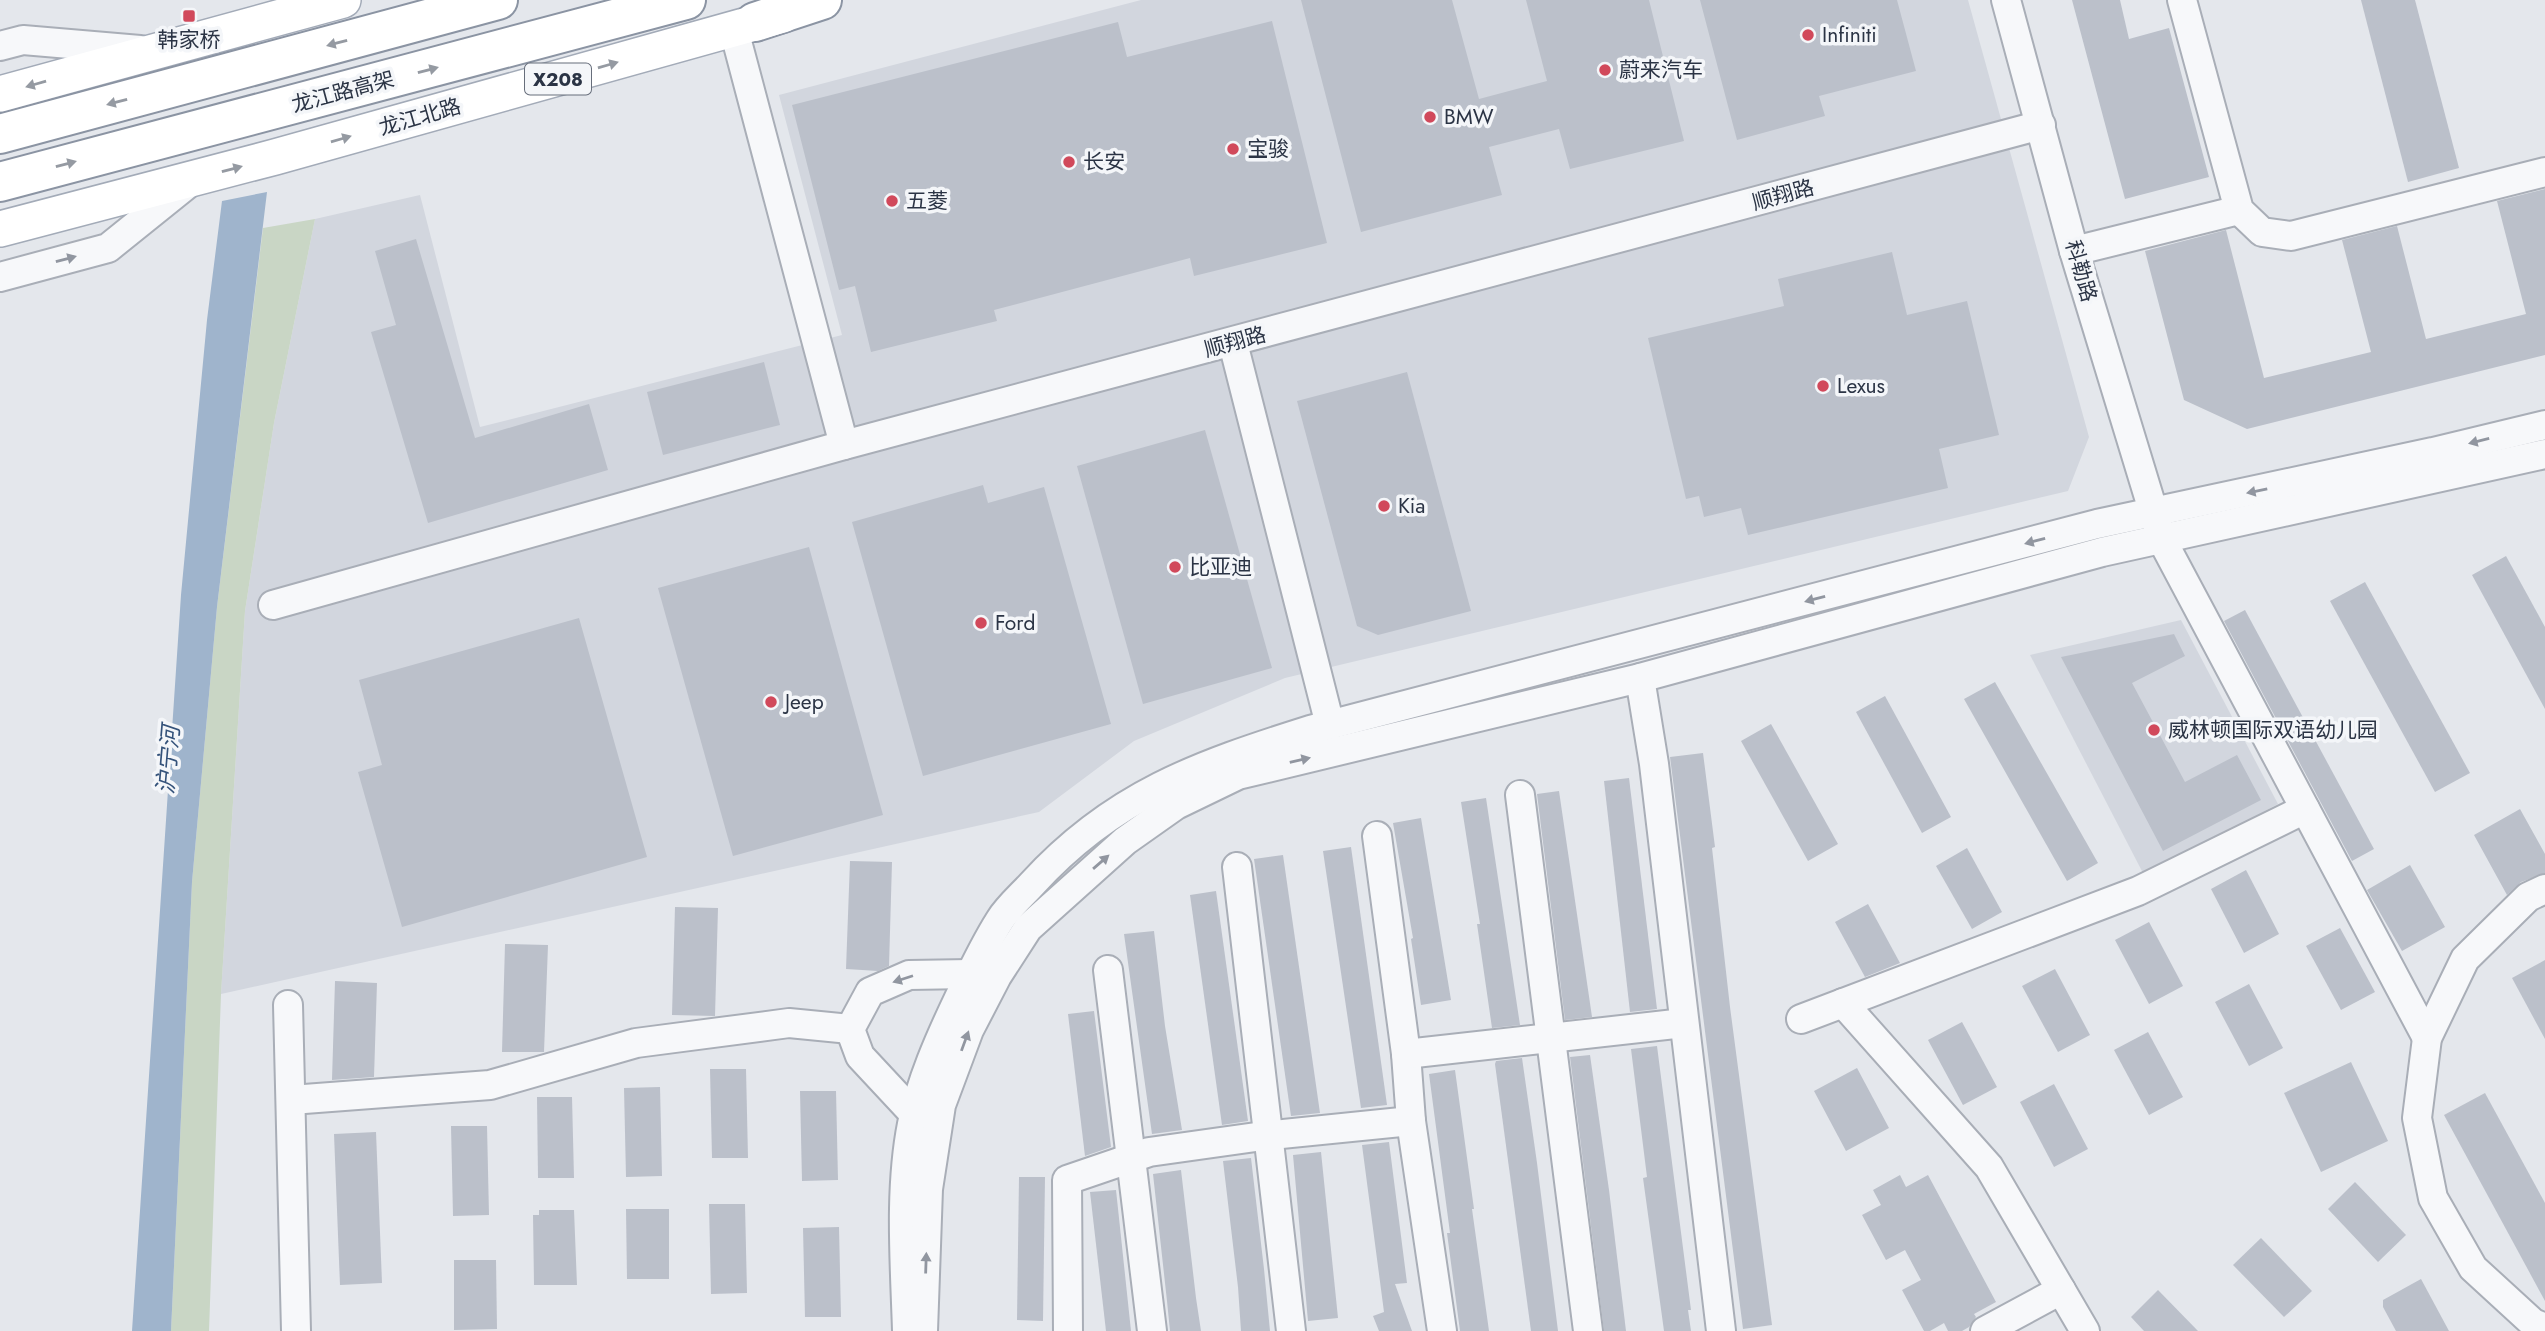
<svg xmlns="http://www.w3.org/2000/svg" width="2545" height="1331" font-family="Jost,'Noto Sans SC',sans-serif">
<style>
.built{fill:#d2d6de}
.green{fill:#c9d6c5}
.water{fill:#9fb4cc}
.building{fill:#bbc0ca}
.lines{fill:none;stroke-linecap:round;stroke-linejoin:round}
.minor-casing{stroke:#a9aeb7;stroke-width:32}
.major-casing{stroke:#a3abb8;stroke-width:38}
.highway-casing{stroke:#8b94a3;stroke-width:42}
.minor{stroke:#f7f8fa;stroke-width:28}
.major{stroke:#fff;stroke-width:35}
.highway{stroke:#fff;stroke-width:38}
.oneway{fill:#959aa2}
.oneway2{fill:#9196a0}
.poi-dot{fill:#d1495b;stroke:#f4f6f9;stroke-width:2.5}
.labels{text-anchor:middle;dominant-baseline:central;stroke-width:7;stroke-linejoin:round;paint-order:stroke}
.shield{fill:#f4f6f9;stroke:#676e7b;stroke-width:2}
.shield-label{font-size:19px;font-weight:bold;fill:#2b3445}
.poi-label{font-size:21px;fill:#2b3445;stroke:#f4f6f9;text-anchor:start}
.street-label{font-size:21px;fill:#2b3445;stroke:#f4f6f9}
.water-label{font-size:23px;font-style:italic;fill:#34527a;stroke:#f4f6f9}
</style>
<rect width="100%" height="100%" fill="#e4e7ec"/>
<!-- built -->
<g class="built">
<polygon points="1141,0 1968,0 2089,437 2068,491 1285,678 1134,741 1039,812 221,994 245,611 274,423 315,219 420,195 480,427 842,335 779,95"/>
<polygon points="2181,620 2278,804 2144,875 2030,655"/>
</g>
<!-- green -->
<polygon class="green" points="315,219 274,423 245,611 221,994 209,1331 171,1331 192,882 217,607 263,228"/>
<!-- water -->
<polygon class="water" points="267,192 217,607 192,882 171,1331 132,1331 181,595 207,320 222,201"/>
<!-- building -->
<g class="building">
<polygon points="1301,0 1452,0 1479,99 1547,81 1526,0 1649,0 1684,141 1570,169 1559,129 1489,147 1502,195 1361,232"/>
<polygon points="1700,0 1897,0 1916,71 1819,96 1825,116 1737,140"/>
<polygon points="2072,0 2120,0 2129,39 2169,28 2209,177 2125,199"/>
<polygon points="2361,0 2415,0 2459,168 2408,182"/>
<polygon points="1272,21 1327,243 1194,276 1190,258 994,310 997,321 871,352 855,286 839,290 792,105 1118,22 1127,57"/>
<polygon points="2545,189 2545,355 2247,429 2184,400 2145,251 2226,230 2264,378 2371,352 2342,240 2397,226 2426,339 2526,314 2497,201"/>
<polygon points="416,239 475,438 589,404 608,470 428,523 371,332 396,325 375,251"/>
<polygon points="1892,252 1907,315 1967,301 1999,435 1939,449 1948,488 1748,535 1741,508 1704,517 1699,496 1686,499 1648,338 1784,306 1778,279"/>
<polygon points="764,362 780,425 663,455 647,392"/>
<polygon points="1407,372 1471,611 1378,635 1357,626 1297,401"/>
<polygon points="1205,430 1272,668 1143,704 1077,466"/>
<polygon points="983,485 988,503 1044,487 1111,724 923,776 852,522"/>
<polygon points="809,547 883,815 733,856 658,588"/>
<polygon points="2506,556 2545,627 2545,709 2472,575"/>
<polygon points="2365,582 2470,773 2435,792 2330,601"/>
<polygon points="2245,610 2374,849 2352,861 2224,621"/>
<polygon points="579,618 647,857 402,927 358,772 382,765 359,680"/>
<polygon points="2174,634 2185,656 2132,683 2185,782 2237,755 2261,800 2163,851 2061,657"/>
<polygon points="1995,682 2098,863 2067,881 1964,699"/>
<polygon points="1885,696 1951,817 1922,833 1856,712"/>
<polygon points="1771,724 1838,844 1808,861 1741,741"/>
<polygon points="1703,753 1715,847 1712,848 1730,1007 1772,1325 1743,1329 1670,757"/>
<polygon points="1629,778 1657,1009 1630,1012 1604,781"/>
<polygon points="1559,791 1592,1017 1565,1020 1537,794"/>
<polygon points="1486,798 1520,1025 1492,1028 1477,924 1480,924 1461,802"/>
<polygon points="2520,809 2545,854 2545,873 2521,882 2507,895 2474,835"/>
<polygon points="1421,818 1451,1000 1421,1005 1411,939 1413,938 1393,823"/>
<polygon points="1351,847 1387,1105 1361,1108 1323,851"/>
<polygon points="1967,848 2002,912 1972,929 1936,866"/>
<polygon points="1283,855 1320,1113 1291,1116 1254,859"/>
<polygon points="850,861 892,862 889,966 878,971 846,969"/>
<polygon points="2410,865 2445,927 2402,951 2367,890"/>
<polygon points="2246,870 2279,934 2244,953 2211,889"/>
<polygon points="1216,891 1248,1121 1222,1125 1190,895"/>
<polygon points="1868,904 1900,963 1865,977 1835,922"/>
<polygon points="675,907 718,908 715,1016 672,1015"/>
<polygon points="2149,922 2183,986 2149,1004 2115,940"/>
<polygon points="2340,928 2375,992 2341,1010 2306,946"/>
<polygon points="1154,931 1165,1026 1182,1130 1152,1134 1124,934"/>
<polygon points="505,944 548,945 544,1052 502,1052"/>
<polygon points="2545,960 2545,1039 2512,978"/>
<polygon points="2055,969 2090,1035 2058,1052 2022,986"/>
<polygon points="335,981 377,983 374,1077 332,1080"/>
<polygon points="2249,984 2283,1048 2249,1066 2215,1002"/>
<polygon points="1094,1011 1111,1147 1085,1156 1068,1014"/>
<polygon points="1962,1022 1997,1087 1963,1105 1928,1040"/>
<polygon points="2148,1032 2183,1097 2149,1115 2114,1050"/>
<polygon points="1657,1046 1691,1310 1688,1310 1691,1331 1664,1331 1643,1178 1647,1177 1631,1049"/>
<polygon points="1590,1055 1609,1190 1626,1331 1604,1331 1570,1057"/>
<polygon points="1522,1058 1537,1163 1558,1331 1531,1331 1495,1064 1496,1061"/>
<polygon points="2351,1062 2388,1141 2321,1172 2284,1093"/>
<polygon points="1857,1068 1889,1128 1846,1151 1814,1091"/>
<polygon points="710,1069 746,1069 748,1158 712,1158"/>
<polygon points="1455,1070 1474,1209 1472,1209 1489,1331 1460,1331 1447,1233 1450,1233 1429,1074"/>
<polygon points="2054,1084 2088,1149 2054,1167 2020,1102"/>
<polygon points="660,1087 662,1176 626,1177 624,1088"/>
<polygon points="800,1091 836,1091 838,1180 802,1181"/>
<polygon points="2485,1093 2545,1203 2545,1301 2444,1115"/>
<polygon points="537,1097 572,1097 574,1178 538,1178"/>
<polygon points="451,1126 487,1126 489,1215 453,1216"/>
<polygon points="376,1132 382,1283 340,1285 334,1134"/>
<polygon points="1389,1142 1407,1283 1395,1284 1412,1331 1379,1331 1373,1316 1384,1312 1362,1145"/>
<polygon points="1321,1152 1338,1318 1308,1321 1293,1155"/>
<polygon points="1251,1158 1264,1269 1270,1331 1241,1331 1238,1287 1223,1161"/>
<polygon points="1181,1170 1196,1298 1201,1331 1170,1331 1167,1301 1153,1174"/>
<polygon points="1900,1175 1906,1187 1928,1175 1996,1302 1974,1314 1976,1317 1969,1327 1962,1331 1948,1331 1944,1323 1930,1331 1924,1331 1902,1290 1921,1280 1905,1250 1886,1260 1862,1215 1881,1205 1873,1190"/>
<polygon points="1019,1177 1045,1177 1043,1321 1017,1320"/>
<polygon points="2355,1182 2406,1235 2378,1262 2328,1209"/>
<polygon points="1116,1190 1131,1331 1106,1331 1090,1192"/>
<polygon points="709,1204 745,1204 747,1293 711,1294"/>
<polygon points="626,1209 669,1209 669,1279 627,1279"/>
<polygon points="539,1210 574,1210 577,1285 534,1285 533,1215 539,1215"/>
<polygon points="839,1227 841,1317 805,1317 803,1228"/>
<polygon points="2261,1238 2312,1291 2284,1317 2233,1265"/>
<polygon points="454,1260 496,1260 497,1329 454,1330"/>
<polygon points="2421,1279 2449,1331 2396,1331 2383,1307 2383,1300"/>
<polygon points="2158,1290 2198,1331 2144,1331 2131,1317"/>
</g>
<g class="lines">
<!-- minor casing -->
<g class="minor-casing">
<g id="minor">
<polyline points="2006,0 2074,251 2162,540 2427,1038"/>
<polyline points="2182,0 2239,210 2262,232 2291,236 2545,172"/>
<polyline points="734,30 844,445"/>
<polyline points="0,46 23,40 140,50"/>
<polyline points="2074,251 2239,210"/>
<polyline points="0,277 108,248 190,182"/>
<polyline points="1233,343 1330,725"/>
<polyline points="273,605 844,445 2041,125"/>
<polyline points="1640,678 1654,764 1721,1331"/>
<polyline points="1520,795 1588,1331"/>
<polyline points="1377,836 1406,1054 1411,1121 1442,1331"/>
<polyline points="1237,867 1291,1331"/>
<polyline points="2545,889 2528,897 2465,959 2427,1038 2417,1118 2433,1198 2473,1268 2533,1323 2545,1328"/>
<polyline points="1108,970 1152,1331"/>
<polyline points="1843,1003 1989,1167 2085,1331"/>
<polyline points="288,1005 296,1331"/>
<polyline points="1801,1019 2138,891 2305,809"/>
<polyline points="1406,1054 1684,1023"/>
<polyline points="291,1100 490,1085 636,1043 789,1023 850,1029"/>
<polyline points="915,1115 860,1056 850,1029 870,992 909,975 970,974"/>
<path d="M907,1331C905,1264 899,1190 912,1124C921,1081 939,1040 958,1000C971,973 984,945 1000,920C1008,907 1021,896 1032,884C1113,795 1199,765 1310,730L2097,524L2433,452L2545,425"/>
<polyline points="923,1331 928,1189 941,1105 969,1030 997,976 1028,928 1125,841 1176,805 1238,775 1640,678 2102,552 2545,454"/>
<polyline points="1068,1331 1067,1180 1149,1152 1263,1136 1411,1121"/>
<polyline points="1985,1331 2061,1290"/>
</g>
</g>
<!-- major casing -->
<g class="major-casing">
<g id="major">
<polyline points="0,94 343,0"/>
<polyline points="0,229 275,157 783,15"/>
</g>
</g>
<!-- highway casing -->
<g class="highway-casing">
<g id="highway">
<polyline points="755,22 822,0"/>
<polyline points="0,134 498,0"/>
<polyline points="0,182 686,0"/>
</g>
</g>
<!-- minor -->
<use href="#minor" class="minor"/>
<!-- major -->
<use href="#major" class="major"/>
<!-- highway -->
<use href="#highway" class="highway"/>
</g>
<!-- one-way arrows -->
<defs><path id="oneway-solid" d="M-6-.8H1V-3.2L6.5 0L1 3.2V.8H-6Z" transform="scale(1.75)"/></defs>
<g class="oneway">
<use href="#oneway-solid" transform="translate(337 43) rotate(165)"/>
<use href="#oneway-solid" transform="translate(608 65) rotate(-16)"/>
<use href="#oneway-solid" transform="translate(428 70) rotate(-15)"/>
<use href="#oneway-solid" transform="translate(36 84) rotate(164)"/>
<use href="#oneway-solid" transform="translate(117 102) rotate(165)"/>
<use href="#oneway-solid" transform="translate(341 139) rotate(-16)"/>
<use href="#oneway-solid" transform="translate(66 164) rotate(-15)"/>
<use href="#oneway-solid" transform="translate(232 169) rotate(-15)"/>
</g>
<g class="oneway2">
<use href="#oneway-solid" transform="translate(66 259) rotate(-15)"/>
<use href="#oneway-solid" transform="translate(2479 441) rotate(166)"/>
<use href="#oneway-solid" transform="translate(2257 491) rotate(168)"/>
<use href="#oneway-solid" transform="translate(2035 541) rotate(165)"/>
<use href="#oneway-solid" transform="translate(1815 599) rotate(165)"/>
<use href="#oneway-solid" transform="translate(1300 760) rotate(-13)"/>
<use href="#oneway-solid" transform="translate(1101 862) rotate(-41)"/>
<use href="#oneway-solid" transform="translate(903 979) rotate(162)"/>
<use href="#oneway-solid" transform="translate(965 1041) rotate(-70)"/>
<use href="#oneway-solid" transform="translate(926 1263) rotate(-88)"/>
</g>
<!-- markers -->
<g class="poi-dot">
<rect x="182" y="9" width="14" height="14" rx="3.5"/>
<circle cx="1808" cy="35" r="7"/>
<circle cx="1605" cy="70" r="7"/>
<circle cx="1430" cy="117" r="7"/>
<circle cx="1233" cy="149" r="7"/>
<circle cx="1069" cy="162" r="7"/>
<circle cx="892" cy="201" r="7"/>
<circle cx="1823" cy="386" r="7"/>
<circle cx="1384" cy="506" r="7"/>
<circle cx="1175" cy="567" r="7"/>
<circle cx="981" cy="623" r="7"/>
<circle cx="771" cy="702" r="7"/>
<circle cx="2154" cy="730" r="7"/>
</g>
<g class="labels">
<!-- shield labels -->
<rect class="shield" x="525" y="63.5" width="66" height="31" rx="5"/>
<g class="shield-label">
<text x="558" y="79">X208</text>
</g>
<!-- poi labels -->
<g class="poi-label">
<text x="1822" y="35">Infiniti</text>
<text x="189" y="40" text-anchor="middle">韩家桥</text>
<text x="1619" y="70">蔚来汽车</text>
<text x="1444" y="117">BMW</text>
<text x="1247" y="149">宝骏</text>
<text x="1083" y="162">长安</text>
<text x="906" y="201">五菱</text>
<text x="1837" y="386">Lexus</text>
<text x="1398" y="506">Kia</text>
<text x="1189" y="567">比亚迪</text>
<text x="995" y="623">Ford</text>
<text x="785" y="702">Jeep</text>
<text x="2168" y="730">威林顿国际双语幼儿园</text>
</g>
<!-- street labels -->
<g class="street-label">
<text transform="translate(343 92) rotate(-15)">龙江路高架</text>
<text transform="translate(420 117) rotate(-16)">龙江北路</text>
<text transform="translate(1783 195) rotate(-15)">顺翔路</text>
<text transform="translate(2081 271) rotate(74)">科勒路</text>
<text transform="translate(1235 342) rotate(-15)">顺翔路</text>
</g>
<!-- water labels -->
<g class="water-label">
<text transform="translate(168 760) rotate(-85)">沪宁河</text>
</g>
</g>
</svg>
